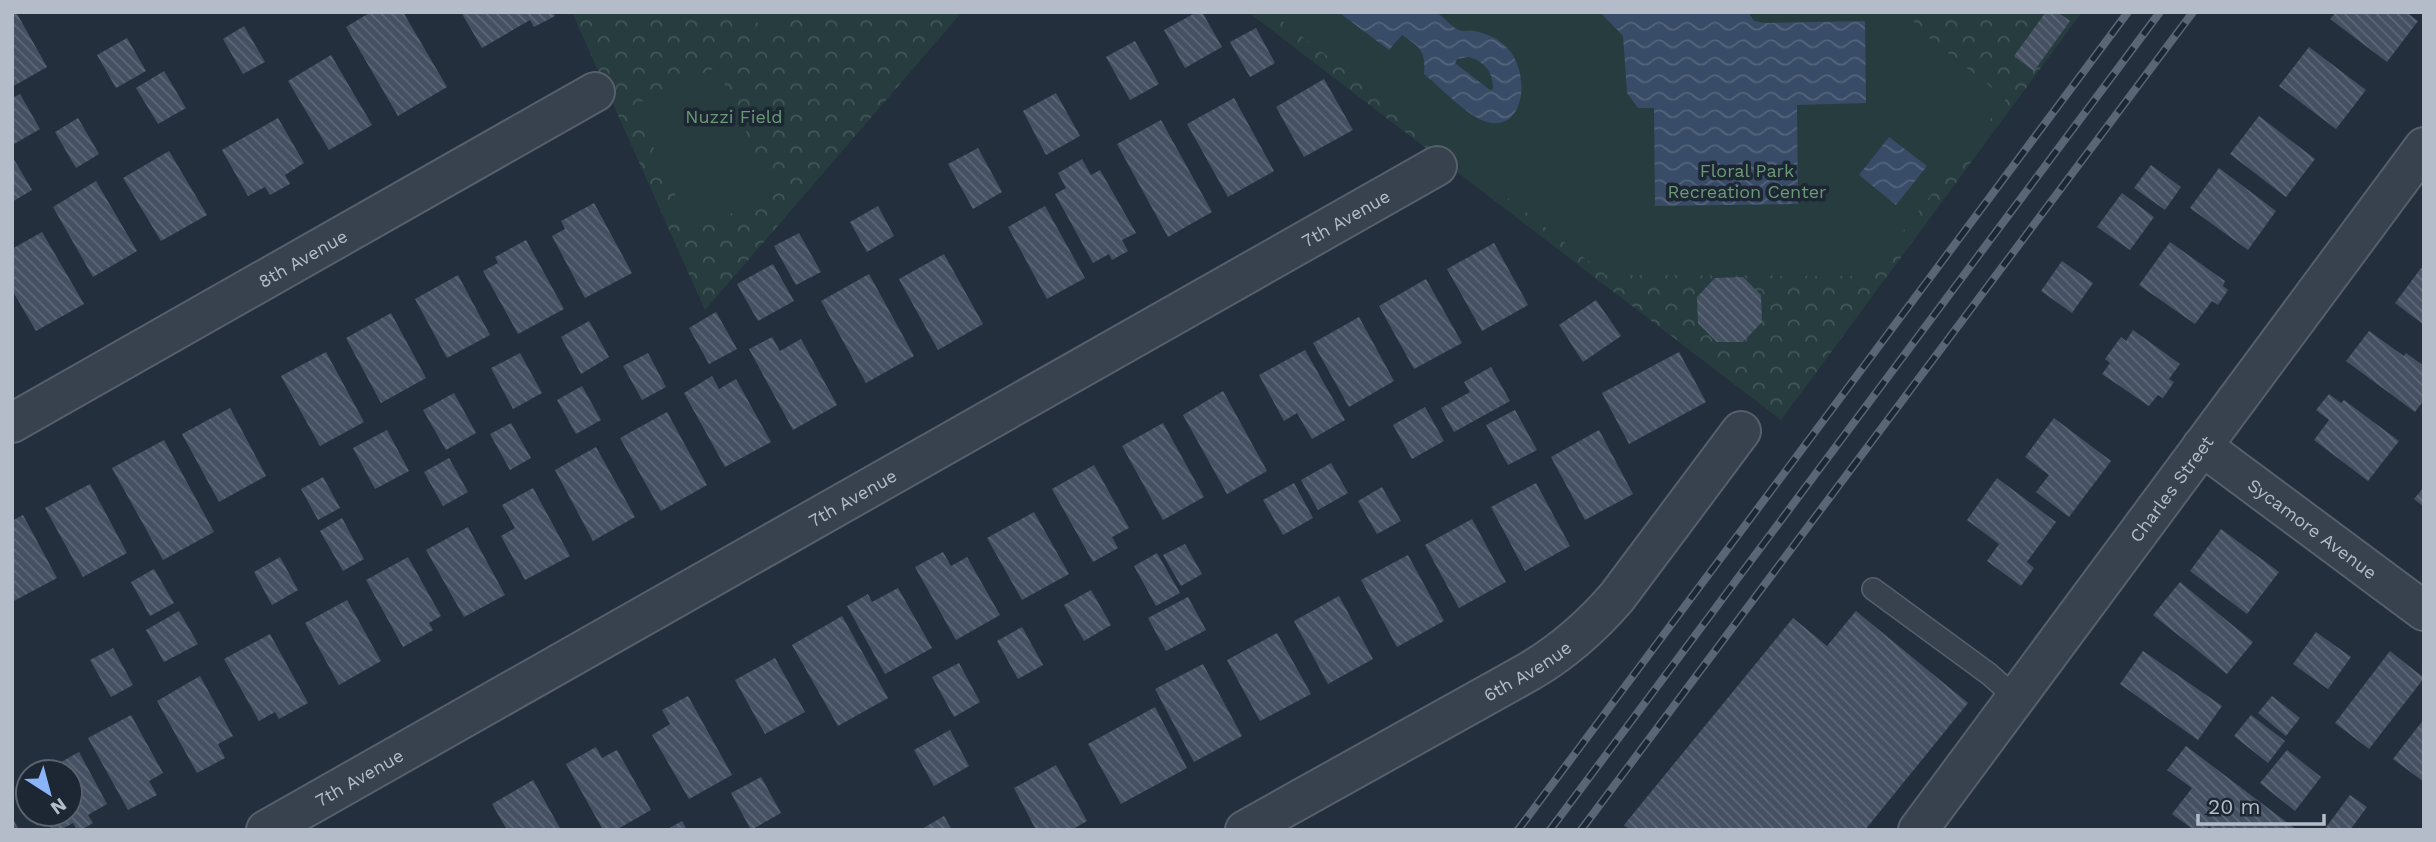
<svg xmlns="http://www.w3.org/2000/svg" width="2436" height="842" font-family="'Work Sans',sans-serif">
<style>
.park{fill:url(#park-crowns)}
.pitch{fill:#263c3f}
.water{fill:url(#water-waves);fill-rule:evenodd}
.building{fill:url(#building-back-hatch)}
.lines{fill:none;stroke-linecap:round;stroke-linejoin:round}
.lane-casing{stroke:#565f6c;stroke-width:24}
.street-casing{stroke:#565f6c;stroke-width:42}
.lane{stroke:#38414e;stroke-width:21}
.street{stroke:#38414e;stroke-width:38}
.rail-casing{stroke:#5a6575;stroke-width:8}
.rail{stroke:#1d2633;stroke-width:5;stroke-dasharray:16;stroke-linecap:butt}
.labels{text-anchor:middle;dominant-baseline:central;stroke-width:7;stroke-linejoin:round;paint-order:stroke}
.park-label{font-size:18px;fill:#6b9a76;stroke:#1d2633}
.street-label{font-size:18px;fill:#b4bcc9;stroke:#1d2633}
</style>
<defs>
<pattern id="park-crowns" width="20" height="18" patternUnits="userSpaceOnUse" patternTransform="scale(1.75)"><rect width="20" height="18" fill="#263c3f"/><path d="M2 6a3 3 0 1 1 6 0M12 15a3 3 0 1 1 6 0" fill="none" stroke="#435659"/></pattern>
<pattern id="water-waves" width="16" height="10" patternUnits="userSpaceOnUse" patternTransform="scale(1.75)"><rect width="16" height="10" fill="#394c67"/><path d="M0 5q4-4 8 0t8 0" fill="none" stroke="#53647b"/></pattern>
<pattern id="building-back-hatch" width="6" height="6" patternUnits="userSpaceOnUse" patternTransform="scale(1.75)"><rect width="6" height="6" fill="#455162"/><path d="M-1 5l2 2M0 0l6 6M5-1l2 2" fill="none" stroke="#5d6877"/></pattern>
</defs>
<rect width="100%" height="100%" fill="#242f3e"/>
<!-- park -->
<g class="park">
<polygon points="572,12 962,12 705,310"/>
<polygon points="1248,12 2082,12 1781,420"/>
</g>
<!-- pitch -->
<g class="pitch">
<polygon points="752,12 801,12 763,34"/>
<polygon points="1271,12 1912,12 1915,27 2006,99 1868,276 1606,275"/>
<polygon points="717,67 774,194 692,231 634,105"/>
</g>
<!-- water -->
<g class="water">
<path d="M1342,12C1368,12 1408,8 1433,12C1443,14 1449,26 1459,30C1463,32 1470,30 1474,31C1485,33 1495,37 1503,44C1532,67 1527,133 1487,122C1468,117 1440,87 1424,74C1426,51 1420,47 1402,35L1389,50L1341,14ZM1469,57C1485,62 1493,72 1493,89L1490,90L1455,63L1457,59Z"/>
<polygon points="1600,12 1748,12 1754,21 1765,23 1865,21 1866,103 1797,105 1798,204 1655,206 1654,108 1638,108 1627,93 1623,36"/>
<polygon points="1889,137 1927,166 1896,205 1859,175"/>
</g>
<!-- building -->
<g class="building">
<polygon points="12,12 16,12 47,67 12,87"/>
<polygon points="371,12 403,12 447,87 398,116 346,27"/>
<polygon points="461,12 553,12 555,16 534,27 530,20 482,48"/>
<polygon points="1197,12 1202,12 1222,47 1185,68 1164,30"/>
<polygon points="2046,12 2057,12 2070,21 2034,71 2014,56"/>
<polygon points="2336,12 2406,12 2418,21 2387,62 2330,19"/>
<polygon points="244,26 265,62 243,74 223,39"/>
<polygon points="1256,28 1275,63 1250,77 1230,42"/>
<polygon points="127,38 146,71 116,88 97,55"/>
<polygon points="1135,41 1159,84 1130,100 1106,57"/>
<polygon points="2309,47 2366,90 2336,129 2279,86"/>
<polygon points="331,55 372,125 329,150 288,81"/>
<polygon points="164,71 186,108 158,124 136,88"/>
<polygon points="1324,79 1353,130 1304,157 1276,107"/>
<polygon points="1056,93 1080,136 1046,155 1023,111"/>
<polygon points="20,94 40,129 14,144 12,98"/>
<polygon points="1234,98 1274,171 1228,197 1187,124"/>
<polygon points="2259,116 2315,159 2286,197 2230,154"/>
<polygon points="78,118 99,154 76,168 55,132"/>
<polygon points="278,118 304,163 285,175 290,184 270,195 265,187 248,196 222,150"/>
<polygon points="1161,120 1212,212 1168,237 1117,144"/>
<polygon points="978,148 1002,192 973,209 948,164"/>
<polygon points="169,151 207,215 161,241 123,178"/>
<polygon points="12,156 32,190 12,202"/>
<polygon points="1082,159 1091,175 1100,170 1136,233 1122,240 1128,251 1112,260 1109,254 1093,263 1055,194 1066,188 1058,173"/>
<polygon points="2151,165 2181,187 2165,210 2134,188"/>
<polygon points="2219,168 2276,211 2248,250 2190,208"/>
<polygon points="96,181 137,251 93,277 53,207"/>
<polygon points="2122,193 2154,217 2130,250 2097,227"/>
<polygon points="594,203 632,273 585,298 552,236 565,229 561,221"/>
<polygon points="878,206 894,236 867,252 850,222"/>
<polygon points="1045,206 1085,278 1047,299 1008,227"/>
<polygon points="42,232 84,304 36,331 12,290 12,249"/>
<polygon points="799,233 821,272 796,285 774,246"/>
<polygon points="526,240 564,309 518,334 483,271 498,263 495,257"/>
<polygon points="2170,242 2225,281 2223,286 2228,290 2218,305 2212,301 2195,324 2139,285"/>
<polygon points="1494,243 1528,305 1482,331 1447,269"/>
<polygon points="944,254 983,324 938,350 899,279"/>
<polygon points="2062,261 2093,283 2072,313 2041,291"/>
<polygon points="773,264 794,301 758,321 737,284"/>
<polygon points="2421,268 2424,270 2424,325 2395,303"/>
<polygon points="869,274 914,356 866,383 821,301"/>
<polygon points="458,275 490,335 447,358 415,299"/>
<polygon points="1743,277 1761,295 1762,322 1743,342 1717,342 1698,323 1697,297 1715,278"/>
<polygon points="1426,279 1462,343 1414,369 1379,306"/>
<polygon points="1596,300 1621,336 1583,362 1559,325"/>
<polygon points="716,312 737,349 709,364 689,328"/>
<polygon points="391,313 426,378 381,403 346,338"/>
<polygon points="1359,317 1394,381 1349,407 1313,343"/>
<polygon points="589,321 609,357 581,374 561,337"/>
<polygon points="2133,330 2180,364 2169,379 2174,382 2163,398 2158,395 2149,406 2102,374 2110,363 2105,359 2121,337 2126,341"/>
<polygon points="2369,331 2404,356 2406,353 2424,366 2424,400 2415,412 2346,361"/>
<polygon points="772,337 780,351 801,339 837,405 793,430 749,349"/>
<polygon points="1305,350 1345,420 1312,439 1297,413 1284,421 1259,375"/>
<polygon points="326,352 364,422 320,446 281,376"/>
<polygon points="1679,352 1706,402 1629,444 1602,393"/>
<polygon points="520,353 542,393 513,409 491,368"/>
<polygon points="648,353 666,387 642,400 623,366"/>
<polygon points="1491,367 1510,401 1454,432 1441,408 1470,392 1464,382"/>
<polygon points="712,376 719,389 736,379 771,442 725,467 684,393"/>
<polygon points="582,386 601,420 576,434 557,400"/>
<polygon points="1223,391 1267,471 1227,494 1183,415"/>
<polygon points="454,393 476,433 446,450 423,410"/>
<polygon points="2329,394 2341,403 2344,400 2399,441 2368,481 2314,440 2329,420 2316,410"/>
<polygon points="1425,407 1444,441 1412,459 1393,425"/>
<polygon points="230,408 266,476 219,502 182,434"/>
<polygon points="1515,410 1537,450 1508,465 1486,425"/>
<polygon points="667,412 707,485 661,511 620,438"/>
<polygon points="2054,418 2111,461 2069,517 2036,492 2049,475 2025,457"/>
<polygon points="511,423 531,458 510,470 490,434"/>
<polygon points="1163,423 1204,497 1163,520 1122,446"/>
<polygon points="387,430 409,471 375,489 353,448"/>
<polygon points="1599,430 1633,494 1585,520 1551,457"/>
<polygon points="164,440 214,532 163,560 112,468"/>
<polygon points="596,447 635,517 593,541 555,470"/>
<polygon points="449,458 468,492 443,506 424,472"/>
<polygon points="1331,463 1348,493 1318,510 1301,480"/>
<polygon points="1094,465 1129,528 1112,537 1118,548 1093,562 1052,489"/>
<polygon points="323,477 340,508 318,520 301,489"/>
<polygon points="1997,478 2056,522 2027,562 2034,568 2021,586 1987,561 1999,544 1967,520"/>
<polygon points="1294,483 1313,518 1283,535 1263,500"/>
<polygon points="1536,483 1570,546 1525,571 1491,507"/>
<polygon points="90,484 127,553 83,577 45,508"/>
<polygon points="1382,487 1401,521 1377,534 1358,501"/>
<polygon points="2424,487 2424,507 2414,499"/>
<polygon points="533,488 570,556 525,580 501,536 515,528 502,505"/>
<polygon points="1034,512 1069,574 1022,600 987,538"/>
<polygon points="23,515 57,578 12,602 12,521"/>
<polygon points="342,518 364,559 343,571 320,531"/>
<polygon points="1472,519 1506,582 1459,608 1425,545"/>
<polygon points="468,527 505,595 464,617 426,550"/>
<polygon points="2221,529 2279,572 2247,614 2190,571"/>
<polygon points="1185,544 1202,574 1181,586 1163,555"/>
<polygon points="943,552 951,566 967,557 1000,615 956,640 915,567"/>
<polygon points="1157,553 1180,593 1156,606 1134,566"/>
<polygon points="1408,555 1444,621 1397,647 1361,580"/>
<polygon points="280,557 298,590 272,605 254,572"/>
<polygon points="408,557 441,616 429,623 433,630 403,647 366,580"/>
<polygon points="154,569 174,603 150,616 131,582"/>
<polygon points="2180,582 2253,642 2227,674 2153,615"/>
<polygon points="898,588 932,648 885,674 847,606 868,594 872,602"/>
<polygon points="1091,590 1111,625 1084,641 1064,605"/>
<polygon points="1339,596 1373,659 1328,684 1294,621"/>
<polygon points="1188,597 1206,630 1166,651 1148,618"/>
<polygon points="347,600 381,661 339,685 305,623"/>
<polygon points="179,611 198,644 164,662 146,630"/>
<polygon points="1856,611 1968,703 1865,830 1630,830 1624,825 1793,618 1827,646"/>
<polygon points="842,616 888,698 838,726 792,645"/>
<polygon points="1022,627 1043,665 1018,679 997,641"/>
<polygon points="2316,632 2351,657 2328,689 2293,664"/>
<polygon points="1277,633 1311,694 1260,721 1227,660"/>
<polygon points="270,634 308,703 279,719 275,712 259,721 224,659"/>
<polygon points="113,648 133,685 111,697 90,660"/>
<polygon points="2143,651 2222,706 2198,740 2120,684"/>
<polygon points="2390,651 2424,678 2369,749 2335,723"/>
<polygon points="775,658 805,712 765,734 735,680"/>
<polygon points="959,663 980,702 954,717 932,677"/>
<polygon points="1203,664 1242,736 1194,762 1155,689"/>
<polygon points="200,676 233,736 218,744 225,758 197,773 157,701"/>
<polygon points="688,696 732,775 689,799 652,735 670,724 662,710"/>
<polygon points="2272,696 2300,718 2286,736 2258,713"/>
<polygon points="1155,707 1187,768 1121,804 1088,744"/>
<polygon points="131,715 163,773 149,781 157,795 128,810 88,738"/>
<polygon points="2251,715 2285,741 2268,763 2234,736"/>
<polygon points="2424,719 2424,782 2393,759"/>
<polygon points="950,730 969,766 934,786 914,750"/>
<polygon points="2186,746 2297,830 2214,830 2209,826 2206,830 2194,830 2172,814 2192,788 2167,770"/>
<polygon points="596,747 602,758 617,750 651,810 616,830 603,830 566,764"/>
<polygon points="2287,750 2321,777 2295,811 2260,783"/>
<polygon points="79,752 107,804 88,815 93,823 81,830 77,830 73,823 60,830 52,830 44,814 70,814 70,772 43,772"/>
<polygon points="1056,765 1087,821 1071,830 1036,830 1014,788"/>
<polygon points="761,777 781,813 751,830 731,793"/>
<polygon points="533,780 561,830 507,830 492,804"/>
<polygon points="2350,795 2367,807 2350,830 2324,830"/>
<polygon points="944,816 952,830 920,830"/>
<polygon points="12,817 19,830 12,830"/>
<polygon points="682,821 687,830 666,830"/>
</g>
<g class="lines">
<!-- lane casing -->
<g class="lane-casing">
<polyline id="lane" points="1873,589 1989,674 2015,697"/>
</g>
<!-- street casing -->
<g class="street-casing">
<g id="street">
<path id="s1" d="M12,423L595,92"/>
<path id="s2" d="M2202,446L2424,611"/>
<path id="s3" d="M266,830L1437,166"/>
<path id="s4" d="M1245,830L1530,671C1564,651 1591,627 1617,597L1741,431"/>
<path id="s5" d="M1918,830L2424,147"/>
</g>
</g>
<!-- lane -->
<use href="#lane" class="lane"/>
<!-- street -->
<use href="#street" class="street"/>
<!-- rail casing -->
<g class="rail-casing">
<g id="rail">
<polyline points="1518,830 2128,12"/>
<polyline points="1550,830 2160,12"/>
<polyline points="1581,830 2193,12"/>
</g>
</g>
<!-- rail -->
<use href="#rail" class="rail"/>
</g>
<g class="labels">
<!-- park labels -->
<g class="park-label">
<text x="734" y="116">Nuzzi Field</text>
<text x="1747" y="170">Floral Park<tspan x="1747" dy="21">Recreation Center</tspan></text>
</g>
<!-- street labels -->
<g class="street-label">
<text stroke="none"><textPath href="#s3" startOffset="1241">7th Avenue</textPath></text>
<text stroke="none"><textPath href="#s1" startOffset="334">8th Avenue</textPath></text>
<text stroke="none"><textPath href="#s5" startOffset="425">Charles Street</textPath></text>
<text stroke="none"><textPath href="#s3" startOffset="674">7th Avenue</textPath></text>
<text stroke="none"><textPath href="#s2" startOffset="138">Sycamore Avenue</textPath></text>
<text stroke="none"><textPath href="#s4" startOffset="324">6th Avenue</textPath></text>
<text stroke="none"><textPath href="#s3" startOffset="107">7th Avenue</textPath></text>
</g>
</g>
<!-- border -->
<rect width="2436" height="842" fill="none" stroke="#b4bcc9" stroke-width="28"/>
<!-- north arrow -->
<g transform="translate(49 793) rotate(144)"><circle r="33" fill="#1d2633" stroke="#59626f" stroke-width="2"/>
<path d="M0-5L12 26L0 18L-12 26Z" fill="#8ab4f8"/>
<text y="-10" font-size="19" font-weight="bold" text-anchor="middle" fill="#b4bcc9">N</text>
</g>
<!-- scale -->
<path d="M2198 814v10h126v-10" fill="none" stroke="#b4bcc9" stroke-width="3.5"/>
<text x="2208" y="814" font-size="21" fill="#b4bcc9" stroke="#1d2633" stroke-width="5" paint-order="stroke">20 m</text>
</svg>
